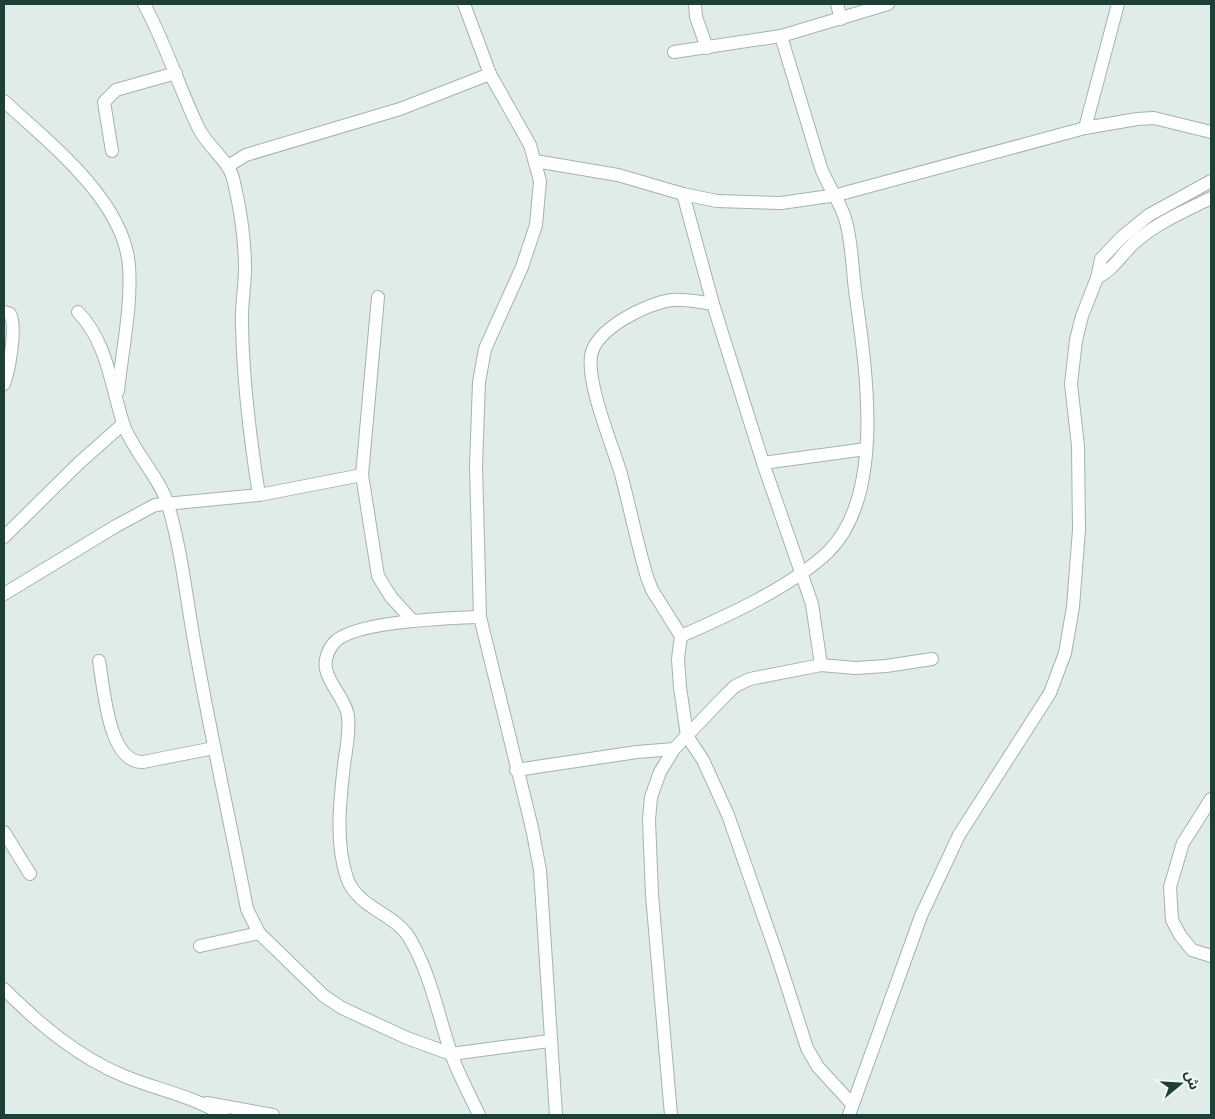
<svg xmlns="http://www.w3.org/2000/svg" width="1215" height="1119" font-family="Barlow,'Noto Sans Arabic',sans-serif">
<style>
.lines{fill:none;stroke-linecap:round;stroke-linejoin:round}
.minor-casing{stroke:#a2b4b0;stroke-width:14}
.minor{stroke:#fff;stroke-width:12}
</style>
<rect width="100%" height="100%" fill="#e0ece8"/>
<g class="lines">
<g class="minor-casing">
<g id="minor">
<path d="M144,4C166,44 179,88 199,129C208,147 228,160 233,178C240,207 245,239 245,268C245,287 241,306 242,325C243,382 250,438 259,495"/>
<path d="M464,4L490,74L530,145L540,181L536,225L522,267L485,349L479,382L476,466L480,617L532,828L540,870L556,1115"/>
<path d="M695,4L696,17L707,48"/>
<path d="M837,4L841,19"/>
<path d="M781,36L821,168C828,186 839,200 845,218C852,241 852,266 855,290C865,363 887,494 828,552C791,587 727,616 681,636L678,659L680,687L687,736L703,760L728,815L776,952L807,1048L818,1067L852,1104"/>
<path d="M674,52L781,36L888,4"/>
<path d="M4,101C49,143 124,200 129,266C132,307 122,351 118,391"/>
<path d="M1085,128L1118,4"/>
<path d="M112,151L104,102L116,90L176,73"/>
<path d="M535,161L618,175L683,194L717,201L781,203L837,195L1085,128L1137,119L1154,118L1211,132"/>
<path d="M228,166L246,155L400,109L490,74"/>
<path d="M683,194L713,304L763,463L812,604L821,665"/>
<path d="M1097,278C1115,268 1120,256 1134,243C1156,223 1185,211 1211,198"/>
<path d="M378,297L362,475L378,576L391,597L412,620"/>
<path d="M4,312L10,314C17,326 9,371 4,384"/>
<path d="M78,312C107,342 111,385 123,423C132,450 160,478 168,505C183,555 187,607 197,657C212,742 231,825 247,909L259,933L324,996L342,1008L407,1038L451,1054L549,1041"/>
<path d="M763,463L866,449"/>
<path d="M4,537L79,463L123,424"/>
<path d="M4,594L116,526L155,505L259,495L362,475"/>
<path d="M681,636L652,590L647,577C637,543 630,508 621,474C612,444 587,385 591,356C595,329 647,303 672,300C685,299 700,302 713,304"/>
<path d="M99,661C104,688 108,763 143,762L214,748"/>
<path d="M516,770L637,752L674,749"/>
<path d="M1211,799L1183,843L1170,887L1172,920L1180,935L1192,950L1211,956"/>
<path d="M4,832L30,874"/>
<path d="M200,946L259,933"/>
<path d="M4,989C39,1024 78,1057 124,1076C158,1090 193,1096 223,1115"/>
<path d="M207,1103L273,1115"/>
<path d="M479,1115C470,1095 458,1074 451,1053C438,1015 431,975 410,939C394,912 358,909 347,878C335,843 340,800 344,765C346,749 350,732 348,716C344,690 311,674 333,644C350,621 451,618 480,617"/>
<path d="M671,1115L652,895L649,820L651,797L660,772L674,749L720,701L735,686L750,679L821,665L855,668L886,666L932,659"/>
<path d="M849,1115L921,916L959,835L1050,693L1065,653L1073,607L1079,530L1078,446L1071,384L1076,340L1082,316L1097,278L1101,259L1122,237L1149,215L1211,181"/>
</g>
</g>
<use href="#minor" class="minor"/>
</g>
<rect width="1215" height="1119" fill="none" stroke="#1e3e3a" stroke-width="10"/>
<g transform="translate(1180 1084) rotate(72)" stroke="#f0f9f5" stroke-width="4" paint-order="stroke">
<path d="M0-4L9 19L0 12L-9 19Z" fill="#1e3e3a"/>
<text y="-8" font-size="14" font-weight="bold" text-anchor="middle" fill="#1e3e3a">ش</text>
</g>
</svg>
